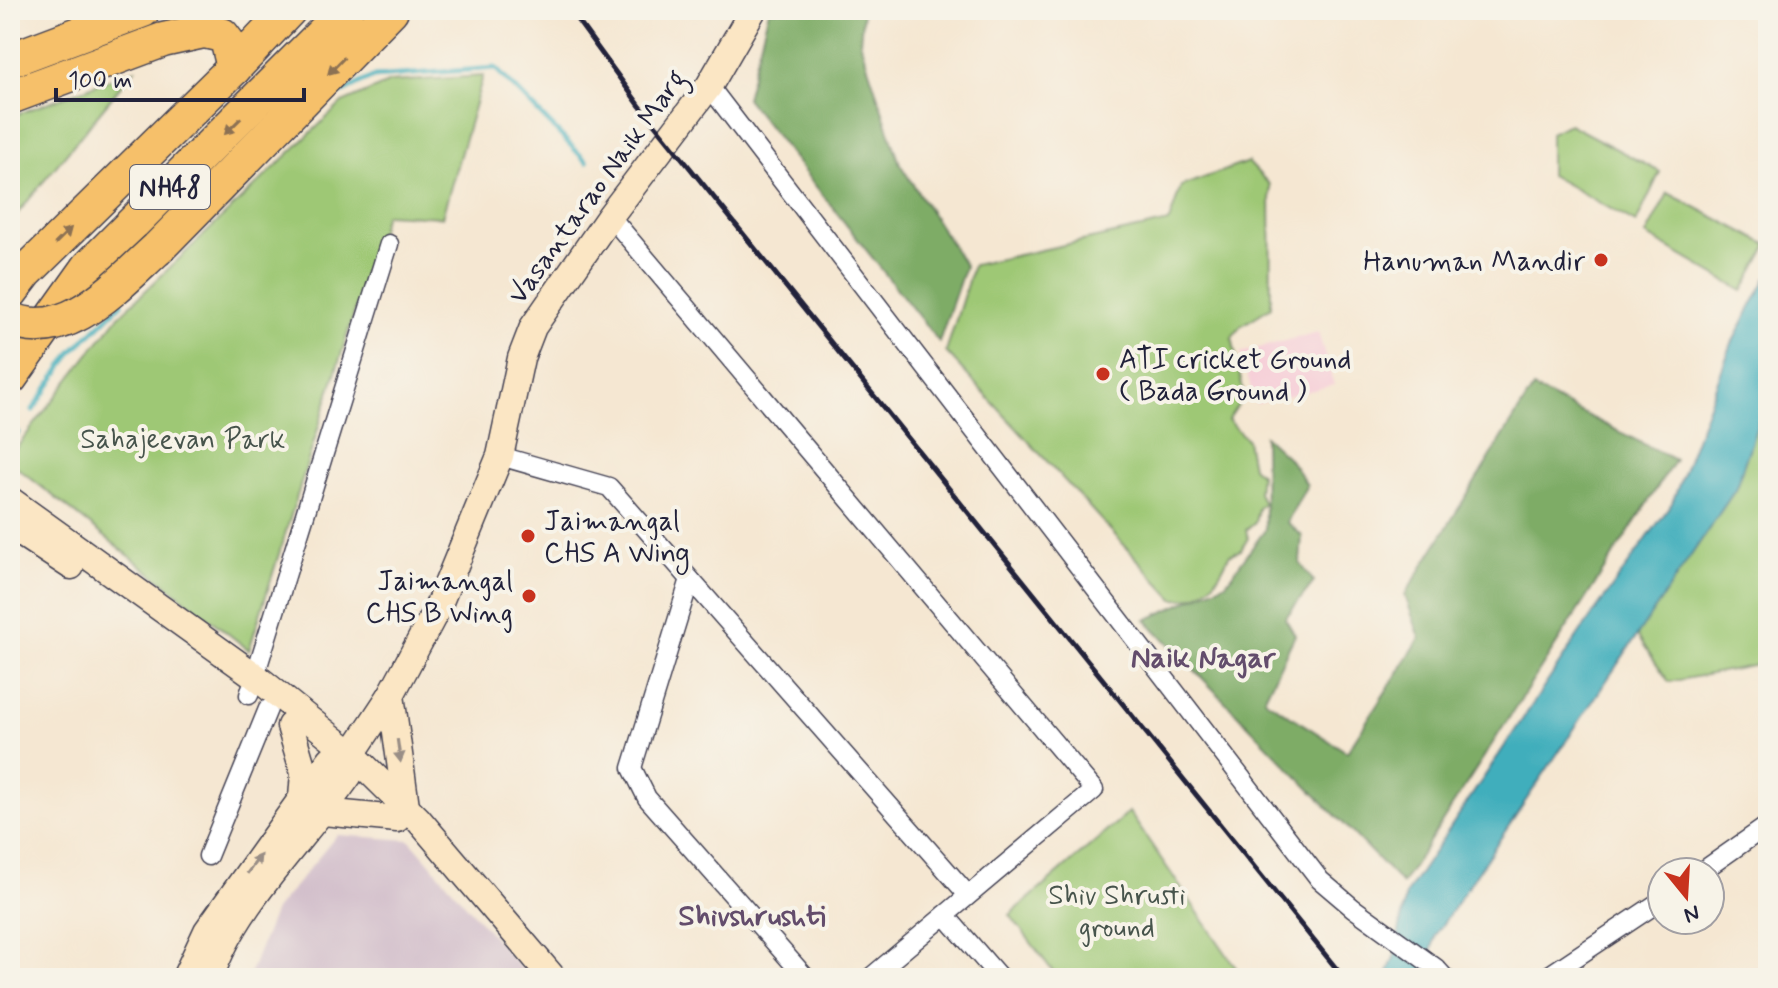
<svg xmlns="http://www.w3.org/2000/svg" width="1778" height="988" font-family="Mynerve,sans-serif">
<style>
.built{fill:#f6cfd8}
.industrial{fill:#d1bdca}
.green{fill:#9ec875;stroke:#607558;stroke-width:2}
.forest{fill:#7eac66;stroke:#506750;stroke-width:2}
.water{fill:#40aebc;stroke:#31687c;stroke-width:2}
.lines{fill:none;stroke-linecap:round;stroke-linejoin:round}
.stream{stroke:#40aebc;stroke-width:5}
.street-casing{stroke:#424052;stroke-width:21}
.secondary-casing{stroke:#424052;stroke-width:29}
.highway-casing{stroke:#424052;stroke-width:37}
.street{stroke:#fff;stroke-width:18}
.secondary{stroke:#fbe6c4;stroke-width:26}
.highway{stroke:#f6c06b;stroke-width:34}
.rail{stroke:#22223b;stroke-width:5}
.highway-bridge-casing{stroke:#424052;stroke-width:37;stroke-linecap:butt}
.highway-bridge{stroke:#f6c06b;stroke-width:34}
.oneway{fill:#8c7153}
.oneway2{fill:#998e86}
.poi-dot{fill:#c8321e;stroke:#f7f3e8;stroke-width:3}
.labels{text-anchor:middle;stroke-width:8;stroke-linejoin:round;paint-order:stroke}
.shield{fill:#f7f3e8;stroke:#62616f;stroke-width:2}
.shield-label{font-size:26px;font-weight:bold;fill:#22223b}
.street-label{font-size:28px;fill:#22223b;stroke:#f7f3e8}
.poi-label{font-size:28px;fill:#22223b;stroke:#f7f3e8;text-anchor:end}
.park-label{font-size:28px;fill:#47544c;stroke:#f7f3e8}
.neighbourhood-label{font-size:30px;font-weight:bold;fill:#634d6c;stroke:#f7f3e8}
</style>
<rect width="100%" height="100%" fill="#f7f3e8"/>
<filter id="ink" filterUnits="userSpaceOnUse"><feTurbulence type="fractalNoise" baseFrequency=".0125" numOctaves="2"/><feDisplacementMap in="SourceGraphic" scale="16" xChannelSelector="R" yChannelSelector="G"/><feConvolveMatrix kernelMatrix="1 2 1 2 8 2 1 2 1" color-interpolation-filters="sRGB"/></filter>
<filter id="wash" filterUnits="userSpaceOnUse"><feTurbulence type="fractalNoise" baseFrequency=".006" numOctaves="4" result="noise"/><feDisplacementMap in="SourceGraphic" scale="32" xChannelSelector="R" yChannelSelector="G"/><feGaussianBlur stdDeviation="1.8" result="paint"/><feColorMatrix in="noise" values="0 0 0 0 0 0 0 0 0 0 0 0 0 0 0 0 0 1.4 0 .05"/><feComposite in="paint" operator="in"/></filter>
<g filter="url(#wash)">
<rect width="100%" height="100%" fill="#f5e7d2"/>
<path class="built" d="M1318,332L1334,385L1256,404L1240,353Z"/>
<path class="industrial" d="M337,835L410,840L529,978H248L275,910Z"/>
<g class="green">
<path d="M134,70L10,223V117Z"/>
<path d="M483,76L442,217L385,214L249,650L10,462V456L117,318L342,103L390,82Z"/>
<path d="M1569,124L1660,172L1636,223L1550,175V133Z"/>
<path d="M1248,162L1270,185L1271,307L1241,326L1232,337L1244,396L1228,420L1247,440L1252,467L1260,474L1258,492L1263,504L1258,508L1255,523L1246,530L1248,538L1241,550L1229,555C1219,579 1204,602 1174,599L946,352L973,265L1169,222L1181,186Z"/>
<path d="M1668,193L1768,245L1743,291L1646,235Z"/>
<path d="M1768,394V663L1669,682L1637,635L1735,490Z"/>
<path d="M1129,812L1243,978H1058L1010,915Z"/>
</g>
<g class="forest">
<path d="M769,10H863L860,42L900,164L965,266L939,342L746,98Z"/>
<path d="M1533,388L1675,460L1402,884L1146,620L1226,583L1265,530L1264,436L1290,460L1307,485L1287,522L1302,536L1300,563L1314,582L1285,618L1295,635L1264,699L1347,752L1420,638L1405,595Z"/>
</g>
<path class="water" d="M1768,276V394L1735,490L1436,934L1424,978H1386L1395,954L1406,894L1584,627L1672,503L1732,343Z"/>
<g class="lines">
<g class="stream">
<path d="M269,158L331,98L373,77L495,68L587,162"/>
<path d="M33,410L72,352L122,303"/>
<path d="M10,443L18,432"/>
</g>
</g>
</g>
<g filter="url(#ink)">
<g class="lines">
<g class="street-casing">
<g id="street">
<path d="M709,86L1320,880L1353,908L1436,968L1445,978"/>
<path d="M610,216L1094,790L870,978"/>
<path d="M500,456L609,487L968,895"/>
<path d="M690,579L632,768L647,798L806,978"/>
<path d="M249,695L389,244"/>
<path d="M208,856L268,709"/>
<path d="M1701,872L1768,825"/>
<path d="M945,915L1000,978"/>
<path d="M1545,978L1662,900"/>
</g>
</g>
<g class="secondary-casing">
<g id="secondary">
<path d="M10,500L255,676L352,754L417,818L553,978"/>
<path d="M10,526L71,566"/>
<path d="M391,695L406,806"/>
<path d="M290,726L304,773L302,798L323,812L397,819"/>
<path d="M185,978L207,931L302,798L331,759L352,754"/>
<path d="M210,978C235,903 304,840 349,775L352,754L391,695L437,609L500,456L521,358L533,327L610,216L709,86L753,10"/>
</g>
</g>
<g class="highway-casing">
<g id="highway">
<path d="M10,60L143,10"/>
<path d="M10,97L163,40L204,31L222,35L228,43L234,68"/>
<path d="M157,249L391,10"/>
<path d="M10,293L26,272L234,68L289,10"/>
<path d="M10,378L89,267L346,10"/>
</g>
</g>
<use href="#street" class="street"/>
<use href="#secondary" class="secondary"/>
<use href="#highway" class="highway"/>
<path class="rail" d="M570,10L640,106L1344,978"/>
<g class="highway-bridge-casing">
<path id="highway-bridge" d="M10,319C66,345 119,283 157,249"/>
</g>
<use href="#highway-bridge" class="highway-bridge"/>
</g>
<defs><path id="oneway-solid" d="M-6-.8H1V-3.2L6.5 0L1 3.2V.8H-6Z" transform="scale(2)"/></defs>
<g class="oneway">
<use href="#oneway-solid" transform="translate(336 66) rotate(134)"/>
<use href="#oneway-solid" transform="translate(233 126) rotate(135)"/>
<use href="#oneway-solid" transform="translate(63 236) rotate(-45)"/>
</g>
<g class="oneway2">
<use href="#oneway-solid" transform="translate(399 751) rotate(82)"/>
<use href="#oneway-solid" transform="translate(254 864) rotate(-54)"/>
</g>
</g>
<g class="poi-dot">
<circle cx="1601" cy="260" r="8"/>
<circle cx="1103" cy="374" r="8"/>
<circle cx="528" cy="536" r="8"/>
<circle cx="529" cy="596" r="8"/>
</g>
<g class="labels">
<rect class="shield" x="130" y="165" width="80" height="44" rx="6"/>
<g class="shield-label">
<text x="170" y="196">NH48</text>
</g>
<g class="street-label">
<text transform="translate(596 186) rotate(-54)" y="10">Vasantarao Naik Marg</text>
</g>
<g class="poi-label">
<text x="1585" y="270">Hanuman Mandir</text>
<text x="1119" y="368" text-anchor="start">ATI cricket Ground<tspan x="1119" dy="32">( Bada Ground )</tspan></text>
<text x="544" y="530" text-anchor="start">Jaimangal<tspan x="544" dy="32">CHS A Wing</tspan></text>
<text x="513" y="590">Jaimangal<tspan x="513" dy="32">CHS B Wing</tspan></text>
</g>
<g class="park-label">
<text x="183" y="448">Sahajeevan Park</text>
<text x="1117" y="904">Shiv Shrusti<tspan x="1117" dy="32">ground</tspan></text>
</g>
<g class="neighbourhood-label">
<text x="1203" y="667">Naik Nagar</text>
<text x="752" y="925">Shivshrushti</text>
</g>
</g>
<rect width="1778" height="988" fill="none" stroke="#f7f3e8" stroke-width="40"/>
<g transform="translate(1686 896) rotate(162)"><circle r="38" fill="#f7f3e8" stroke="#a29fa3" stroke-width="2"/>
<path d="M0-6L14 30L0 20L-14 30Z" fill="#c8321e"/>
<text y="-12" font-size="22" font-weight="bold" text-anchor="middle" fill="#22223b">N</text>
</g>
<path d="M56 88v12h248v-12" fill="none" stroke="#22223b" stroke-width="4"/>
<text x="68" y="88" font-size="24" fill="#22223b" stroke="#f7f3e8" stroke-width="6" paint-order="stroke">100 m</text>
</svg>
